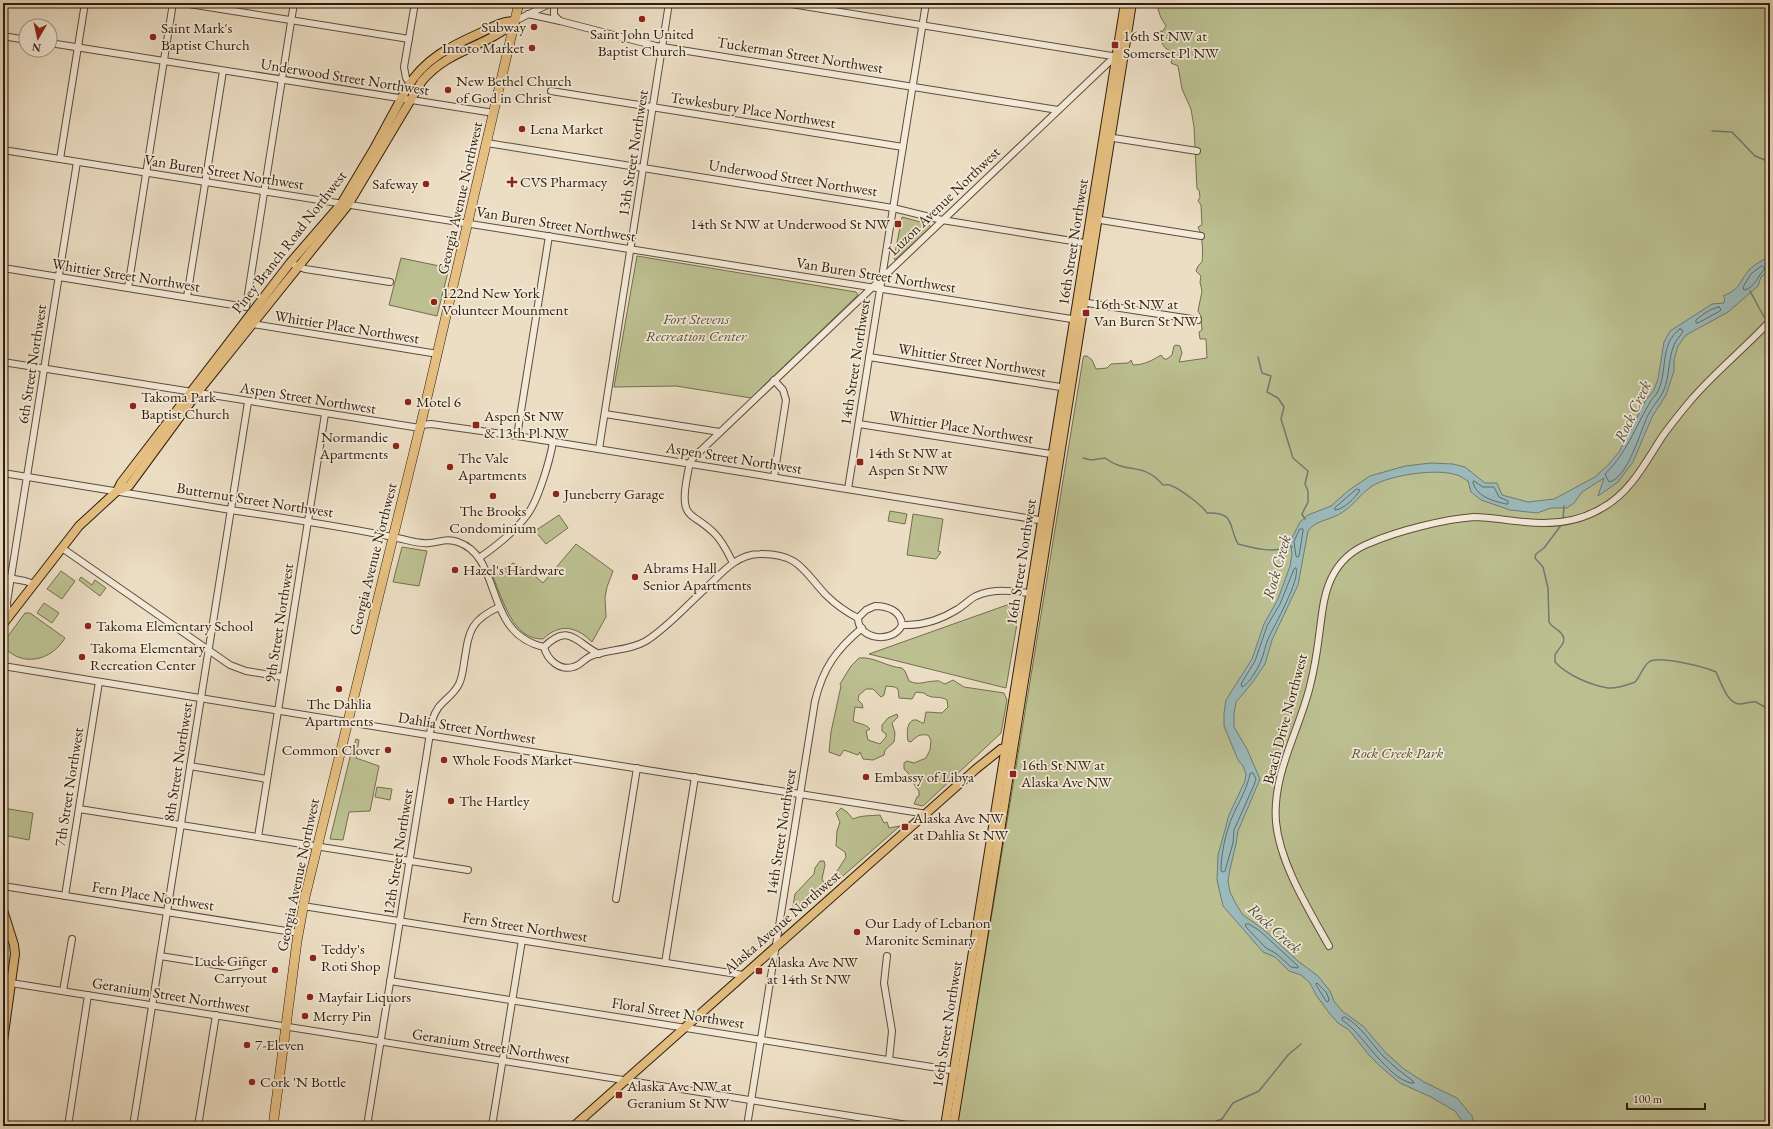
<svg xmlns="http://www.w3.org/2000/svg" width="1773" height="1129" font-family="'EB Garamond',serif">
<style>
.green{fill:#bcc091;stroke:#756e4e}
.water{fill:#9bbabc;stroke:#6f7b76}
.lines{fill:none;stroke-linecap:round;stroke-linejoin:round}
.shore{stroke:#646c64;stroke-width:1}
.stream{stroke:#6f7b76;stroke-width:1.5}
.minor-casing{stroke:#5e4d3a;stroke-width:8}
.major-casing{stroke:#2e1d0c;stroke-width:10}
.highway-casing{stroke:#2e1d0c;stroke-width:10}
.minor{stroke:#f3ead9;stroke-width:6}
.major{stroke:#e6bf82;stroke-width:8}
.highway{stroke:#e6bf82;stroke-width:9}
.poi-dot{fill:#8f2418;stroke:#f3ead9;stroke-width:1.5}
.labels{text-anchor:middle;stroke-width:3.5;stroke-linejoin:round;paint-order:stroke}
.poi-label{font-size:15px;fill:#2e1d0c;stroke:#f3ead9;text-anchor:start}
.street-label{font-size:15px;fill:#2e1d0c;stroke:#f3ead9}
.park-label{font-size:15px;font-style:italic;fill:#594e34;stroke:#f3ead9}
.water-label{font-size:16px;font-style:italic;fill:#4f4c41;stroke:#f3ead9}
</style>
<rect width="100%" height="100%" fill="#ecdec4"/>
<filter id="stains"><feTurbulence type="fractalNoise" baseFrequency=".005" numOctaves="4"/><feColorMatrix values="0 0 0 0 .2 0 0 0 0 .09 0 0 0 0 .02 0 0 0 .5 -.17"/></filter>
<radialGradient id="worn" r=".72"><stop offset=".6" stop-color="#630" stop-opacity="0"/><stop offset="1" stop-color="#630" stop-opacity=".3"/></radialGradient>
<g class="green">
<path d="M1156,3H1770V1126H957L1083,359L1084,356H1087L1092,360L1096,369L1107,368L1111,364L1128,363L1131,360L1133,365C1144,365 1153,360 1161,355L1164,359H1167L1172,355L1174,346L1176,345L1180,346L1182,353L1179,362L1207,358L1206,339H1200L1199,332L1202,330L1201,316L1198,311L1202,291L1200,282L1201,276L1196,271L1198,266L1202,262C1203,253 1203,236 1198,227L1202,225L1201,205L1198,201L1200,197L1199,190L1197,189L1194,127L1191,109L1182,89L1178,66L1171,63L1174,53C1167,49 1164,49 1161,40L1156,38L1153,34L1155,32L1163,31L1166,26L1161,18Z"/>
<path d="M902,217L928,224L931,227L895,260L894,258Z"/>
<path d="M637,256L856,292L858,295L751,398L676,386L614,387Z"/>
<path d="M401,258L449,268L437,316L389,305Z"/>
<path d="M890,511L907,514L905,524L888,521Z"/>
<path d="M913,514L943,519L938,551L941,552L936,559L907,555Z"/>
<path d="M559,515L568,528L546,544L535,531Z"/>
<path d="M576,544L613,571L607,587L605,597L606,617L592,642C576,626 560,623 543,639C513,640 503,600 493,577L513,563L535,576L543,583Z"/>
<path d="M402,547L427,551L419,586L393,582Z"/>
<path d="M61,571L75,581L62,599L47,589Z"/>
<path d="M81,577L92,585L95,580L106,588L100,596L79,580Z"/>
<path d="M1021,600L1006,688L869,654Z"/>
<path d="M44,603L59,613L52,623L37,613Z"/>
<path d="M25,613H30L65,638C51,661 22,668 3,646V643Z"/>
<path d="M859,658C873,656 887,667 902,668L905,671L909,681C919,686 925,681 936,681C939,680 942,683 945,684L953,680L964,687L1004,693L1007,700L1001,733L923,806L914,804L917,797L919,796V791C912,784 912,775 904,769V763L907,761L914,763L926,758L930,750L931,740L928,735C919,734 917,736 911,742L908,741C907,734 906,724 913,720H917L922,723H924L926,712L942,713L948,707L947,700C940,695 931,700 924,693L916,692L912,699L899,698L898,689L895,687L886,686L884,695L881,697L873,689H866L859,695L858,700L862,704L863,708L855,707L853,721C859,724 866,724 870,729L866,731L868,740L880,744L886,737V734L882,731V725L888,718L897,714L898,717L892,723L895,733L894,742L885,750L884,755L873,760L863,759L860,752L858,755L844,750L840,756L829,752L831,732L841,686L840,684L851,666Z"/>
<path d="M356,739L359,740L356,758L379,766L370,811L349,812L343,840L330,839L353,745L354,746Z"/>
<path d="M377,787L392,789L390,800L375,797Z"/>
<path d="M3,808L33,813L29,840L3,835Z"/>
<path d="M841,808L847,812L853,819C862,815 870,816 880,815L884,823L887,822L889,828L900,826L820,896L817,891H814L811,897L814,901L801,912L794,910L793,906L795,894L814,874L815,868L820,861H824L825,865L822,879L824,883L834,876L846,857L845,852L836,846L837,831L840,822L836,813Z"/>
</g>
<path class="water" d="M1770,256V270L1761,277L1758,286L1728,312L1686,335L1678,346L1674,360V371L1666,395L1652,417L1633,462L1618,482L1598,496L1604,478L1582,492L1574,503L1567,508H1551L1537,513L1510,510L1481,500L1471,492L1468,481C1464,479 1461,476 1457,475C1437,468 1390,475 1372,486C1361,493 1354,505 1343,512C1332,520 1315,520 1308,531L1298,585L1272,640L1265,664L1252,683L1236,702L1234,714V727L1247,749L1260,779L1238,831L1236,844L1230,869L1228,881L1230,892L1236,904L1243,915L1263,929L1298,961L1318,976L1330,991L1334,1001L1342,1011L1363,1026L1386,1053L1404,1069L1424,1082L1457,1098L1472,1116L1475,1126H1461L1462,1121L1455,1111L1431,1097L1400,1083L1381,1067L1369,1055L1349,1030L1338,1023L1330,1014L1316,995L1310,983L1301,975L1289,971L1275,957L1263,952L1223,906L1217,880L1218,855L1229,815L1245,781L1246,774L1243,766L1238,760L1224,726V713L1226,700L1252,659L1264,624L1278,599L1290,566L1292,553L1290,542L1300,522L1308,515L1331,506L1349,490L1370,476L1405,466L1431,463L1453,464L1465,467L1485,483H1497L1502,495L1528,502L1554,499L1595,477L1609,464L1619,452L1646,400L1654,390L1658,379L1664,342L1670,331L1712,304L1724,303L1725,298L1723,296C1742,288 1738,283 1749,270C1755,264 1763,260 1770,256Z"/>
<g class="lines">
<g class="shore">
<path d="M1762,266L1765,269C1757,276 1755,288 1744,290L1743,287L1751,274Z"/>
<path d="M1719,307L1721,309L1720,311L1698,323H1696V320C1703,314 1710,309 1719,307Z"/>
<path d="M1680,329L1682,330L1683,332C1680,336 1676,340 1674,345C1668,359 1670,377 1663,392C1659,400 1652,407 1648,415C1640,432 1628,478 1609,482L1605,474C1626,454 1635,428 1649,404C1651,399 1656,396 1658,391C1668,371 1659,344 1680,329Z"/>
<path d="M1474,481L1483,487H1494L1499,497L1508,501V504H1506C1493,501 1477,497 1473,483Z"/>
<path d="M1357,489L1360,490C1356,497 1343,510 1335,510V508Z"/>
<path d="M1300,529H1303V531L1299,556L1297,557L1296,556L1294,542Z"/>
<path d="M1296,568C1301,579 1274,626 1268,639C1265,646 1264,655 1260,663C1257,670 1249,684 1242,687L1241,684L1255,661L1267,626L1280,604L1294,569Z"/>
<path d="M1253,773L1256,779L1254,785L1234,830L1233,843L1225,871L1223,872L1221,871C1221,853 1226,831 1233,815C1239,802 1247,789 1250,774Z"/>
<path d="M1246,924H1249L1260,931L1298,966V968L1291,967L1277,954L1266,948L1246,927Z"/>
<path d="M1317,983L1326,992L1329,999L1328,1002L1326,1001L1316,985Z"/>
<path d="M1345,1017C1361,1026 1370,1042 1382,1055C1392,1065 1402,1073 1413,1081L1414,1083C1394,1084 1365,1040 1352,1028C1349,1025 1346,1023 1342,1020V1018Z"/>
</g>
<g class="stream">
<path d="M1712,131L1732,132L1755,156L1770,162"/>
<path d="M1750,291L1764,317"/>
<path d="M1258,357L1262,373L1271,376L1267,392L1278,398L1284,407L1281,419L1293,458L1308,471L1305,484L1308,491V502L1302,514L1305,519"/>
<path d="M1083,458L1091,460L1105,458C1127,475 1143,461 1163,485C1166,485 1169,484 1172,486C1180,489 1203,506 1207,513C1236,512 1228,526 1238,544C1257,549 1273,553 1292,547"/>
<path d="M1563,520L1564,506"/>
<path d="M1562,524L1544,548L1536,554L1535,558L1543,567L1548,588L1549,622C1552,628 1557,628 1561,633C1569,642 1558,648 1555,655C1555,657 1555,660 1555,662C1567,675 1590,685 1608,688C1617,689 1627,685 1635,682C1640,677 1643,666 1649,662C1658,655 1705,667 1716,672C1721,682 1727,704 1740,704C1746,704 1751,701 1756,702L1770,710"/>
<path d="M1202,1126L1222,1119L1233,1103L1259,1091L1288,1055L1301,1044"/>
</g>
<g class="minor-casing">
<g id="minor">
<path d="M183,3L409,39"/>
<path d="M554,3V15L560,21L656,46L1058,110"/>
<path d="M785,3L1112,56L1116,60H1119"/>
<path d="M528,14L560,21"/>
<path d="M515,21L551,3"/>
<path d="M3,36L26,40"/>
<path d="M50,43L494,113"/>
<path d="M410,83L406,78L404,67L415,3"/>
<path d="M551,91L903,147"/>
<path d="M1107,137L1197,151"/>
<path d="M487,143L893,208L942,220L1091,244"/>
<path d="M3,150L1078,320"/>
<path d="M60,159L85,3"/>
<path d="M1094,219L1201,236"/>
<path d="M290,263L305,269L390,282"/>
<path d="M3,268L246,307L294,3"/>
<path d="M128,288L173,3"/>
<path d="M187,297L223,71"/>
<path d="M1081,302L1198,320"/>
<path d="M252,324L438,354"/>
<path d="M869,357L1067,388"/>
<path d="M3,362L420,428"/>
<path d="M605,414L720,432"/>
<path d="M859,424L1057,455"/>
<path d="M421,425L431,424L517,436L1045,521"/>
<path d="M517,436L549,236"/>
<path d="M599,449L669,3"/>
<path d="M3,473C81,486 159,498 237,511C292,519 347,527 402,539C410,541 420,544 429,543C440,542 447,538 458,542C504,558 482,633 544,647"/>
<path d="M774,477L786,400L783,390L774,380"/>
<path d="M848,489L926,3"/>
<path d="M62,548L230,665L246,671L283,677"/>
<path d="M479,558C495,547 516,530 527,515C538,501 550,460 553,442"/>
<path d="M733,563C728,553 723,542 715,534C694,512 680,521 686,483C688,474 688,466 692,459L1109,62L1116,60"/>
<path d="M3,577L25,581L34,584"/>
<path d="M875,606C888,606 901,611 902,625C893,644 858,640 858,618L866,610Z"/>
<path d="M8,617L7,602L77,162"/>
<path d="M902,625C922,626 942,619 958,609C964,605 970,599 976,596C994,588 1016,591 1035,594"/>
<path d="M544,647C547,659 559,671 573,667C580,666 585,658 591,656C609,649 629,651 646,641C667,628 687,605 705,589C721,574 736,554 760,554C799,553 804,572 826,595C836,605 846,612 858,618"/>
<path d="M544,647C569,622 576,643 599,654"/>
<path d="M3,666L551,755L927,814"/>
<path d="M190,766L267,779"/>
<path d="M79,809L468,870"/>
<path d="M258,837L325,414"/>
<path d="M3,886L299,933"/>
<path d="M65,896L99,682"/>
<path d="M616,899L637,768"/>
<path d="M303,906L743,975"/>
<path d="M1329,946C1309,910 1280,864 1276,822C1272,774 1299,731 1310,686C1314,670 1317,652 1319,636C1322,615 1323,595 1332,577C1340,561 1354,549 1370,543C1397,531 1445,519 1474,517C1492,517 1508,521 1525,522C1552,525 1579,522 1602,508C1630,493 1645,463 1662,437C1671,424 1681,412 1691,400C1715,372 1745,348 1770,321"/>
<path d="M160,956L230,967L240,965L245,961"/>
<path d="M887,956L884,983L892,1031L889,1060"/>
<path d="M665,963L695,777"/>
<path d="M390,981L957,1071"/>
<path d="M11,983L914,1126"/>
<path d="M63,991L72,939"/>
<path d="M68,1126L88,995"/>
<path d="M133,1126L248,402"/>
<path d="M198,1126L216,1015"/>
<path d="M367,1126L432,721C438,700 451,700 459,684C462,678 463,670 464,663C469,632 469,621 499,607"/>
<path d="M492,1126L522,940"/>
<path d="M747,1126L815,701C823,668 836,650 862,628"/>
</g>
</g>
<g class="major-casing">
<g id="major">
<path d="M117,491L121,483L290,263L341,204L375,147L407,88C424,59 451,46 480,33C492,27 502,21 515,21"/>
<path d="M3,624L79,526L117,491L129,486L201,388L348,205L422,81C450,48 486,48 515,21"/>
<path d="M3,910L14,945L15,954L3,1041"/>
<path d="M574,1126L976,769L1001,749L1010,747"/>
<path d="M945,1126L1125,3"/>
<path d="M953,1126L1132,3"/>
</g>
</g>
<g class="highway-casing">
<path id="highway" d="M273,1126L297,941L305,897L422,419L519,3"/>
</g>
<use href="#minor" class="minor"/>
<use href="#major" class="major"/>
<use href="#highway" class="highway"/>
</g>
<g class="poi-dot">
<circle cx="642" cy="19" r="4"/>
<circle cx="534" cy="27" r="4"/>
<circle cx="153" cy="37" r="4"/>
<rect x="1111" y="41" width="8" height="8" rx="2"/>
<circle cx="532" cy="48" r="4"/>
<circle cx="448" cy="90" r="4"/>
<circle cx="522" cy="129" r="4"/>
<path d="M510 176h4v4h4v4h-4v4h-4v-4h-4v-4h4z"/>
<circle cx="426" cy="184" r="4"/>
<rect x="894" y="220" width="8" height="8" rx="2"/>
<circle cx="434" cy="302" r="4"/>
<rect x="1082" y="309" width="8" height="8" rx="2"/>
<circle cx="408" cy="402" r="4"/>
<circle cx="133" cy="406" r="4"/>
<rect x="472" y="421" width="8" height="8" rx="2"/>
<circle cx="396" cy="446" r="4"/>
<rect x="856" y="458" width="8" height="8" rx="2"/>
<circle cx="450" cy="467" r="4"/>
<circle cx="556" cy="494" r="4"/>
<circle cx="493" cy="496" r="4"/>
<circle cx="455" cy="570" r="4"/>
<circle cx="635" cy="577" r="4"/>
<circle cx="88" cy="626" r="4"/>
<circle cx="82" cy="657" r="4"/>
<circle cx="339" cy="689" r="4"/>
<circle cx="388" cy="750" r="4"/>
<circle cx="444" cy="760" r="4"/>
<rect x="1009" y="770" width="8" height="8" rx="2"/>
<circle cx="866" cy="777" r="4"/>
<circle cx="451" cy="801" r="4"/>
<rect x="901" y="823" width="8" height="8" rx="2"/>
<circle cx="857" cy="932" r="4"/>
<circle cx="313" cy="958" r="4"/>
<circle cx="275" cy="970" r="4"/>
<rect x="755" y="967" width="8" height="8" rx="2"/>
<circle cx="310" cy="997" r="4"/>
<circle cx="305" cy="1016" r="4"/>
<circle cx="247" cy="1045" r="4"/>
<circle cx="252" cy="1082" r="4"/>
<rect x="615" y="1091" width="8" height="8" rx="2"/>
</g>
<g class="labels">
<g class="poi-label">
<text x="526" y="32" text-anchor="end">Subway</text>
<text x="161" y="33">Saint Mark's<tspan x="161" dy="17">Baptist Church</tspan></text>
<text x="642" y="39" text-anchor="middle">Saint John United<tspan x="642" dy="17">Baptist Church</tspan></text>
<text x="1123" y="41">16th St NW at<tspan x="1123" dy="17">Somerset Pl NW</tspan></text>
<text x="524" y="53" text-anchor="end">Intoto Market</text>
<text x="456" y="86">New Bethel Church<tspan x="456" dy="17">of God in Christ</tspan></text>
<text x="530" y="134">Lena Market</text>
<text x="520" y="187">CVS Pharmacy</text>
<text x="418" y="189" text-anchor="end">Safeway</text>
<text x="890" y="229" text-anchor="end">14th St NW at Underwood St NW</text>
<text x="442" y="298">122nd New York<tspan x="442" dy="17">Volunteer Mounment</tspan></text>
<text x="1094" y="309">16th St NW at<tspan x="1094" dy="17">Van Buren St NW</tspan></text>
<text x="141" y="402">Takoma Park<tspan x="141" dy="17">Baptist Church</tspan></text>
<text x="416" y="407">Motel 6</text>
<text x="484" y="421">Aspen St NW<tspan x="484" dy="17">&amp; 13th Pl NW</tspan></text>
<text x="388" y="442" text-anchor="end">Normandie<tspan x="388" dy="17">Apartments</tspan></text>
<text x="868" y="458">14th St NW at<tspan x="868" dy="17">Aspen St NW</tspan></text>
<text x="458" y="463">The Vale<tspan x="458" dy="17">Apartments</tspan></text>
<text x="564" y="499">Juneberry Garage</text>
<text x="493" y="516" text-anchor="middle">The Brooks<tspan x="493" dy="17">Condominium</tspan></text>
<text x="643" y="573">Abrams Hall<tspan x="643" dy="17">Senior Apartments</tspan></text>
<text x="463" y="575">Hazel's Hardware</text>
<text x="96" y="631">Takoma Elementary School</text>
<text x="90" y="653">Takoma Elementary<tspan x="90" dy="17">Recreation Center</tspan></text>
<text x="339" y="709" text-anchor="middle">The Dahlia<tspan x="339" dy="17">Apartments</tspan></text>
<text x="380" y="755" text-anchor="end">Common Clover</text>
<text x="452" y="765">Whole Foods Market</text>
<text x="1021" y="770">16th St NW at<tspan x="1021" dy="17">Alaska Ave NW</tspan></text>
<text x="874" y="782">Embassy of Libya</text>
<text x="459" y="806">The Hartley</text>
<text x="913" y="823">Alaska Ave NW<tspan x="913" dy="17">at Dahlia St NW</tspan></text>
<text x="865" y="928">Our Lady of Lebanon<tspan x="865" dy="17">Maronite Seminary</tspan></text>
<text x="321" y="954">Teddy's<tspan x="321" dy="17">Roti Shop</tspan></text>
<text x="267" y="966" text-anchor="end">Luck Ginger<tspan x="267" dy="17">Carryout</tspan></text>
<text x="767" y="967">Alaska Ave NW<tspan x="767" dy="17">at 14th St NW</tspan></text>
<text x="318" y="1002">Mayfair Liquors</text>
<text x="313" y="1021">Merry Pin</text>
<text x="255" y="1050">7-Eleven</text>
<text x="260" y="1087">Cork 'N Bottle</text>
<text x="627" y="1091">Alaska Ave NW at<tspan x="627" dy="17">Geranium St NW</tspan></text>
</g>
<g class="street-label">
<text transform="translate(800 55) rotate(9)" y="5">Tuckerman Street Northwest</text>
<text transform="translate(345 77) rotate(9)" y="5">Underwood Street Northwest</text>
<text transform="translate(753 110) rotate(9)" y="5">Tewkesbury Place Northwest</text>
<text transform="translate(633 153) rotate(-81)" y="5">13th Street Northwest</text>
<text transform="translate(224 172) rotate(9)" y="5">Van Buren Street Northwest</text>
<text transform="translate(793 178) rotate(9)" y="5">Underwood Street Northwest</text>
<text transform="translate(460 198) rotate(-77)" y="5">Georgia Avenue Northwest</text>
<text transform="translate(944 201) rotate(-44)" y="5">Luzon Avenue Northwest</text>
<text transform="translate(556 224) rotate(9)" y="5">Van Buren Street Northwest</text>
<text transform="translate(289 242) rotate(-52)" y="5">Piney Branch Road Northwest</text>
<text transform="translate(1073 242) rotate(-81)" y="5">16th Street Northwest</text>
<text transform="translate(126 275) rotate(9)" y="5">Whittier Street Northwest</text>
<text transform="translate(876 275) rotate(9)" y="5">Van Buren Street Northwest</text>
<text transform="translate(347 327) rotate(9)" y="5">Whittier Place Northwest</text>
<text transform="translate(972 360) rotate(9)" y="5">Whittier Street Northwest</text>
<text transform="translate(855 362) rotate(-81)" y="5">14th Street Northwest</text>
<text transform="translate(32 364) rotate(-81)" y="5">6th Street Northwest</text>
<text transform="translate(308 398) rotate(9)" y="5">Aspen Street Northwest</text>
<text transform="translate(961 427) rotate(9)" y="5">Whittier Place Northwest</text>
<text transform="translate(734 458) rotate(9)" y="5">Aspen Street Northwest</text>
<text transform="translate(255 500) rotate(9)" y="5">Butternut Street Northwest</text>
<text transform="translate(373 559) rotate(-76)" y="5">Georgia Avenue Northwest</text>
<text transform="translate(1021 562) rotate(-81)" y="5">16th Street Northwest</text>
<text transform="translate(279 623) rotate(-81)" y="5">9th Street Northwest</text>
<text transform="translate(1285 719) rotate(-75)" y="5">Beach Drive Northwest</text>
<text transform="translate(467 728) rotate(9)" y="5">Dahlia Street Northwest</text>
<text transform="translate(178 762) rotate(-81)" y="5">8th Street Northwest</text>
<text transform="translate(69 787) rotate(-81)" y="5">7th Street Northwest</text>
<text transform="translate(781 832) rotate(-81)" y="5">14th Street Northwest</text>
<text transform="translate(398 852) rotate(-81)" y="5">12th Street Northwest</text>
<text transform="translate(298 875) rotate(-78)" y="5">Georgia Avenue Northwest</text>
<text transform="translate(153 896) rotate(9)" y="5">Fern Place Northwest</text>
<text transform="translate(782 922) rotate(-41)" y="5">Alaska Avenue Northwest</text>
<text transform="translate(525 927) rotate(9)" y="5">Fern Street Northwest</text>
<text transform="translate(171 995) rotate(9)" y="5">Geranium Street Northwest</text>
<text transform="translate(678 1013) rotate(9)" y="5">Floral Street Northwest</text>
<text transform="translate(947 1024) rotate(-81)" y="5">16th Street Northwest</text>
<text transform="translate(491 1046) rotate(9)" y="5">Geranium Street Northwest</text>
</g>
<g class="park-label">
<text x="696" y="324">Fort Stevens<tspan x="696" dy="17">Recreation Center</tspan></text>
<text x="1397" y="758">Rock Creek Park</text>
</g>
<g class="water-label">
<text transform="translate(1632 411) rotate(-65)" y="6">Rock Creek</text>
<text transform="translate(1276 567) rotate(-74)" y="6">Rock Creek</text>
<text transform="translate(1275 928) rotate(42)" y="6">Rock Creek</text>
</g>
</g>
<rect width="1773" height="1129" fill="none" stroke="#ecdec4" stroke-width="16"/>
<rect x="4" y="4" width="1765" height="1121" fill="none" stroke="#2e1d0c" stroke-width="2"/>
<rect x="8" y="8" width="1757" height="1113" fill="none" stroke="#2e1d0c"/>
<g transform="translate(38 38) rotate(189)"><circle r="19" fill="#f3ead9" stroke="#a49887"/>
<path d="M0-3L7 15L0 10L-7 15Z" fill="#8f2418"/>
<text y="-6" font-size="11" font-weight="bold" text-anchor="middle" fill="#2e1d0c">N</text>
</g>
<path d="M1627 1103v6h78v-6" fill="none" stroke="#2e1d0c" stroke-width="2"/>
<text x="1633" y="1103" font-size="12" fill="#2e1d0c" stroke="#f3ead9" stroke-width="3" paint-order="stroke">100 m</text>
<rect width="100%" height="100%" filter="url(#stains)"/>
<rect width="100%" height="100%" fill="url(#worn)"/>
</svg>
